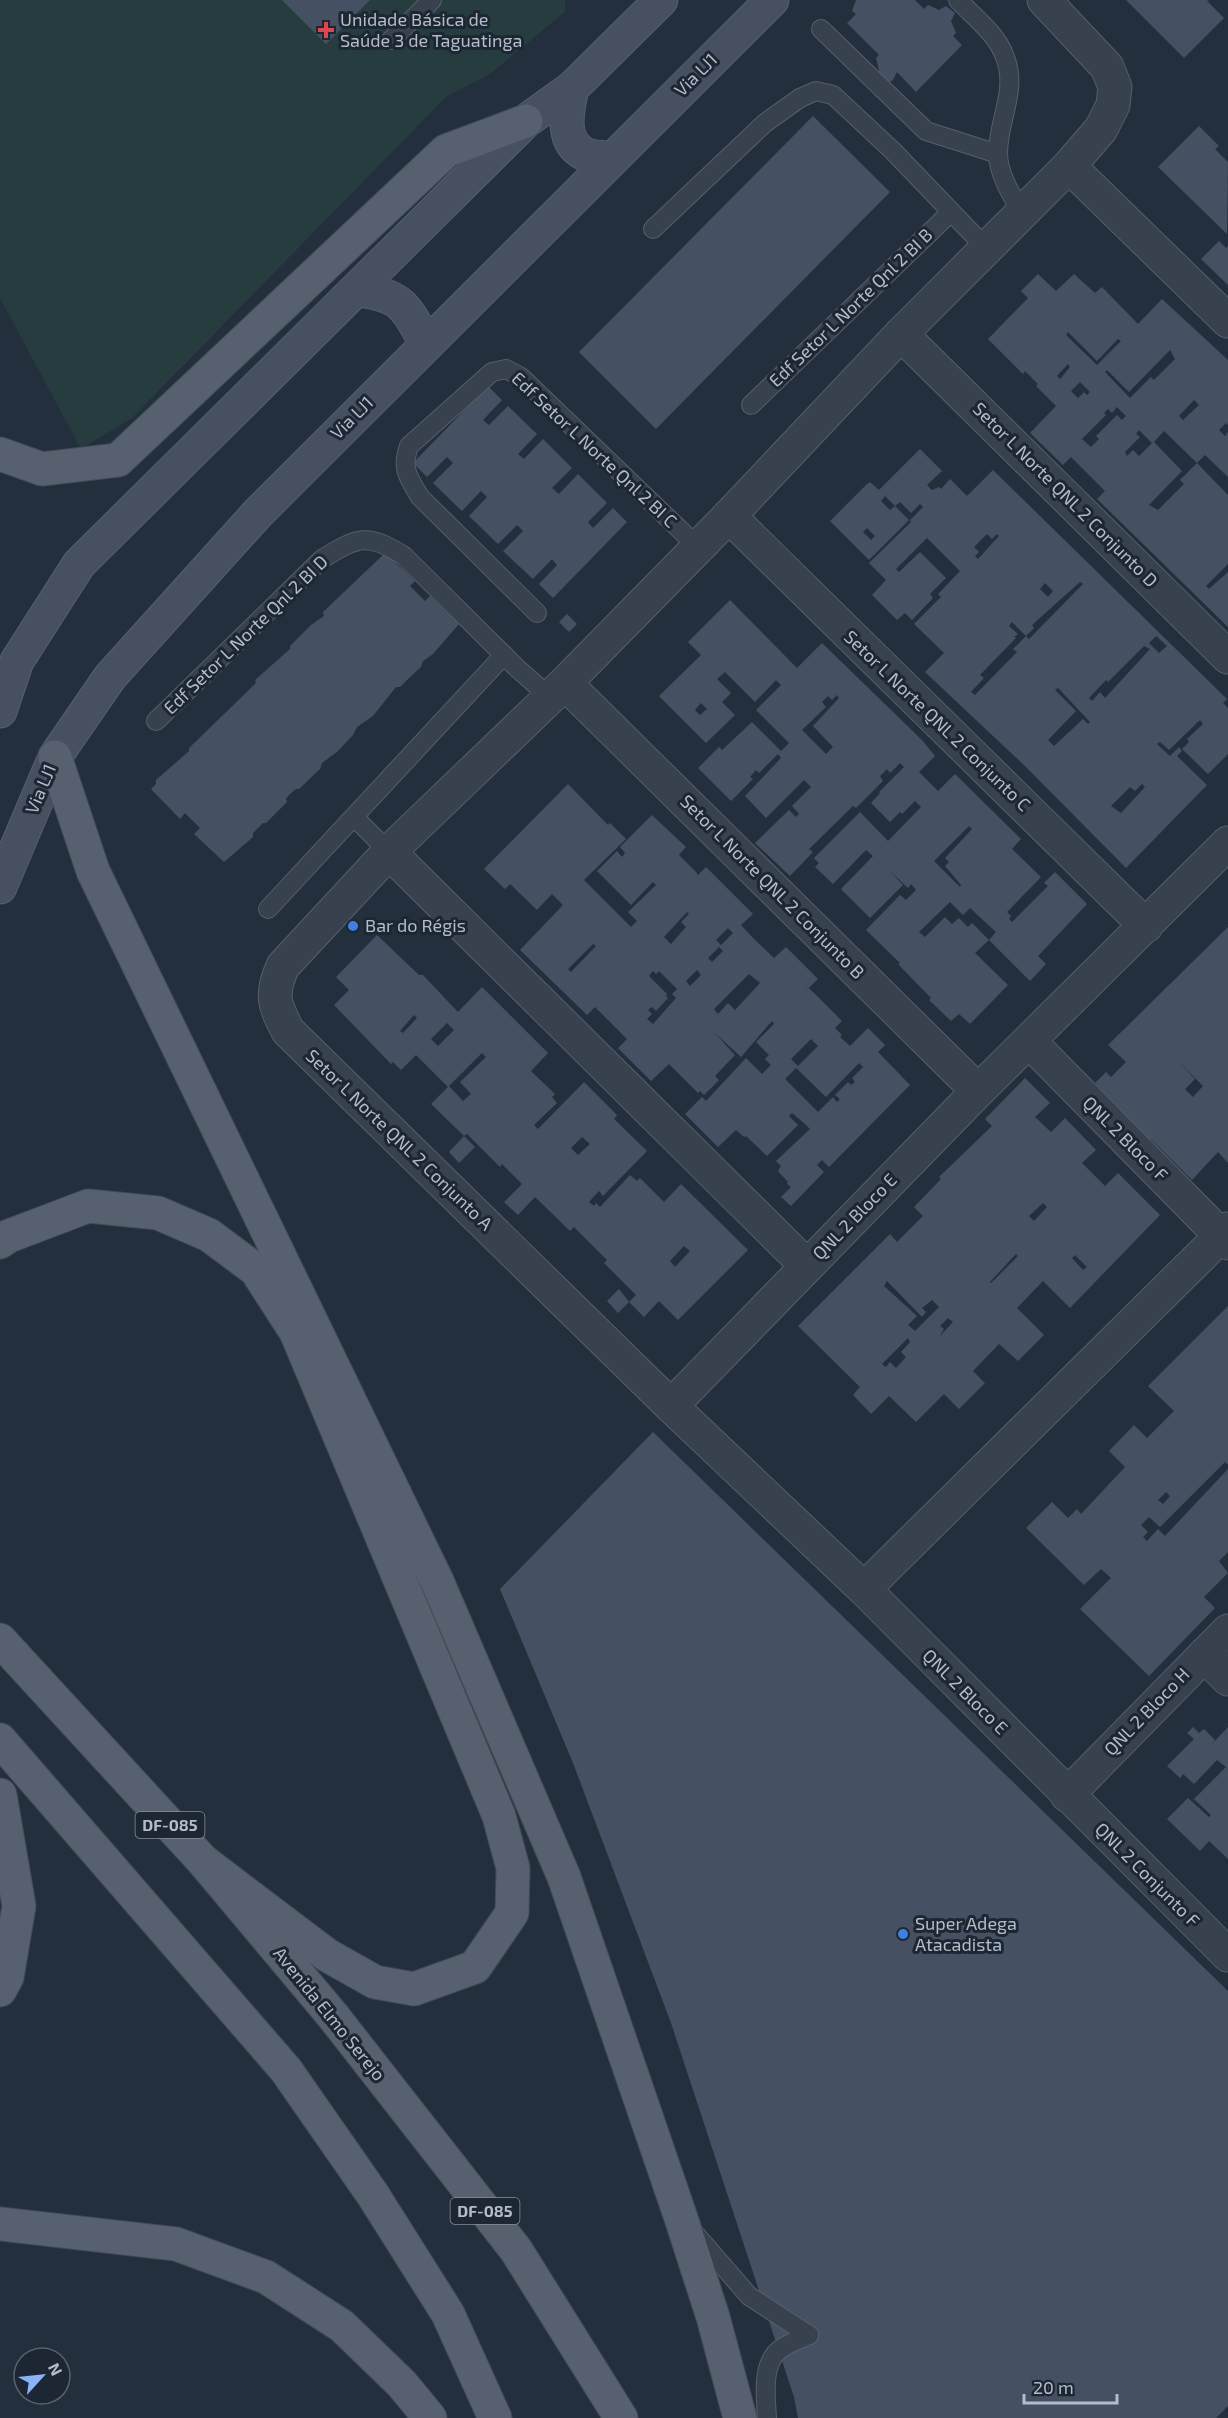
<svg xmlns="http://www.w3.org/2000/svg" width="1228" height="2418" font-family="'Exo 2',sans-serif">
<style>
.green{fill:#263c3f}
.building{fill:#455162;fill-rule:evenodd}
.lines{fill:none;stroke-linecap:round;stroke-linejoin:round}
.service-casing{stroke:#565f6c;stroke-width:20}
.minor-casing{stroke:#565f6c;stroke-width:35}
.secondary-casing{stroke:#565f6c;stroke-width:35}
.primary-casing{stroke:#414a57;stroke-width:35}
.service{stroke:#38414e;stroke-width:18}
.minor{stroke:#38414e;stroke-width:33}
.secondary{stroke:#465061;stroke-width:33}
.primary{stroke:#56606e;stroke-width:33}
.health-dot{fill:#e0444e;stroke:#1d2633;stroke-width:2}
.shop-dot{fill:#3f7fe0;stroke:#1d2633;stroke-width:2}
.labels{text-anchor:middle;stroke-width:6;stroke-linejoin:round;paint-order:stroke}
.shield{fill:#1d2633;stroke:#878f9c;stroke-width:1.5}
.shield-label{font-size:16px;font-weight:bold;fill:#b4bcc9}
.poi-label{font-size:18px;fill:#b4bcc9;stroke:#1d2633;text-anchor:start}
.street-label{font-size:18px;fill:#b4bcc9;stroke:#1d2633}
</style>
<rect width="100%" height="100%" fill="#242f3e"/>
<path class="green" d="M0,0H565V12L490,74L446,97L132,418L81,449L0,298Z"/>
<g class="building">
<path d="M282,0H370L326,44Z"/>
<path d="M856,0H915L924,9L928,5L939,10L946,6L955,13L951,21L956,33L953,36L962,45L916,92L897,72L893,80L885,85L876,77L879,70L876,58L879,55L847,23L856,14L852,11Z"/>
<path d="M1126,0H1209L1207,1L1224,18L1184,58Z"/>
<path d="M813,116L890,192L656,429L579,352Z"/>
<path d="M1199,126L1219,146L1215,149L1228,162L1227,234L1158,167Z"/>
<path d="M1219,241L1226,248L1228,246V285L1201,259Z"/>
<path d="M1038,274L1056,291L1074,274L1095,293L1102,287L1138,324L1162,299L1228,360V425L1226,423L1219,430L1225,436L1228,432V477L1205,455L1197,463L1164,431L1154,442L1182,471L1149,505L1158,510L1184,484L1180,480L1197,463L1228,495V564L1206,586L1209,589L1228,572V627L1097,499L1105,491L1071,457L1063,465L1030,433L1056,406L1036,386L1038,384L1025,371L1023,374L988,339L1028,298L1021,291ZM1068,332L1097,361L1118,339L1121,341L1097,365L1066,335ZM1170,350L1175,359L1154,380L1151,377L1130,398L1105,372L1107,370L1129,392ZM1068,364L1070,367L1060,379L1057,376ZM1080,382L1090,392L1087,395L1084,392L1078,398L1071,391ZM1194,400L1199,405L1183,420L1179,416ZM1117,407L1126,416L1122,420L1117,415L1096,436L1099,439L1091,447L1082,439L1106,415L1104,413L1108,409L1112,413ZM1139,430L1152,443L1139,456L1133,450L1127,456L1125,452L1140,437L1136,434Z"/>
<path d="M488,386L502,400L483,420L489,425L508,406L537,434L518,454L524,459L543,439L572,468L552,488L559,494L578,474L607,503L588,522L593,528L613,508L627,522L553,598L539,584L557,565L552,559L533,579L503,551L523,531L517,525L498,544L469,516L487,497L481,491L462,511L433,483L453,463L447,457L427,477L413,463Z"/>
<path d="M920,449L942,471L927,485L932,490L939,487L941,489L950,479L967,496L993,470L1227,699L1223,703L1228,708V754L1208,774L1182,749L1189,742L1187,739L1203,724L1200,720L1169,750L1160,742L1157,744L1170,756L1179,747L1182,751L1177,756L1207,785L1126,868L1026,767L925,672L944,653L914,624L941,597L938,594L960,571L927,538L896,569L899,572L920,552L946,578L930,594L933,598L912,620L905,613L897,620L872,595L886,580L869,563L911,522L910,520L923,507L920,504L911,513L900,502L895,506L885,496L881,501L890,510L895,506L909,520L869,560L830,521L866,485L870,482L879,490ZM867,528L875,536L871,540L863,532ZM987,534L992,539L997,534L999,536L978,559L975,556L979,552L974,547ZM1080,582L1083,584L1029,639L1026,636L1034,628L1032,625ZM1045,583L1053,591L1048,597L1040,589ZM1012,622L1026,636L1013,649L1017,652L975,695L971,692L984,678L980,675L1016,638L1014,637L1018,634L1009,626ZM1156,636L1167,646L1159,653L1149,643ZM1144,646L1150,649L1105,698L1100,692L1092,701L1089,698L1106,680L1108,682ZM1058,688L1090,722L1088,724L1083,719L1054,746L1048,740L1076,711L1055,690ZM1142,784L1145,787L1121,813L1111,806L1130,787L1135,791Z"/>
<path d="M385,553L415,581L410,586L425,601L430,596L459,624L433,654L423,661L421,667L407,680L400,687H396L373,716L357,727L353,735L338,751L322,763L320,769L299,789H296L289,795L286,799L287,802L266,823H263L253,833V837L224,862L194,834L200,828L185,813L180,819L151,789L156,784V780L189,751V748L256,683L255,680L290,649V646L311,625L324,616L323,612Z"/>
<path d="M730,600L797,668L822,643L922,740L935,756L919,772L938,791L955,774L1021,839L1012,849L1041,877L1007,912L1011,916L1009,919L1012,922L1048,886L1044,883L1055,872L1087,904L1038,956L1046,964L1030,981L989,940L996,932L970,908L963,915L950,902L919,932L925,937L945,917L952,924L959,918L968,927L972,923L989,940L975,953L1008,985L970,1024L959,1014L951,1021L929,1000L931,998L898,964L900,963L866,930L900,895L906,900L916,890L911,884L908,888L890,871L903,885L870,918L841,889L873,856L866,850L833,884L815,867L819,863L814,858L860,812L888,841L921,807L915,801L902,814L900,812L890,822L871,803L880,793L879,792L904,767L900,763L890,773L887,769L880,776L883,781L856,808L853,806L809,849L813,852L790,876L755,843L789,810L796,817L799,814L792,806L811,787L804,780L766,818L745,796L781,758L778,754L759,773L756,770L750,777L753,779L731,801L698,768L719,747L722,750L752,722L781,751L789,743L756,710L781,685L776,680L755,702L725,672L717,679L731,693L722,702L735,715L706,743L659,696L701,655L688,642ZM837,695L839,698L813,726L833,747L826,754L802,730L826,707L822,702L828,696L832,700ZM701,703L707,709L700,715L695,710ZM969,826L972,829L945,858L949,862L945,866L961,885L960,887L934,861Z"/>
<path d="M567,614L577,624L569,632L559,622Z"/>
<path d="M568,784L608,825L610,823L626,839L584,880L631,927L637,921L628,912L656,885L653,882L631,905L597,871L617,851L622,857L625,853L620,847L652,815L686,847L679,855L696,872L698,875L706,867L753,914L741,925L754,939L774,958L786,947L818,979L785,1011L809,988L842,1021L835,1028L842,1035L840,1037L850,1046L868,1028L885,1045L878,1052L910,1085L829,1167L822,1160L817,1165L824,1172L791,1206L781,1197L791,1187L787,1184L788,1182L778,1171L781,1166L776,1161L810,1129L806,1125L792,1113L789,1116L798,1125L767,1156L746,1136L744,1137L736,1130L718,1147L685,1114L702,1097L706,1101L746,1058L762,1074L771,1065L765,1059L769,1055L756,1042L774,1024L772,1021L741,1057L715,1033L735,1055L715,1076L719,1080L704,1095L700,1091L698,1093L669,1064L651,1081L618,1048L627,1039L595,1007L587,1015L520,950L563,905L552,894L537,910L510,884L505,889L484,869ZM687,912L689,914L681,922L686,927L671,944L664,937ZM728,928L733,933L721,945L716,940ZM593,944L596,946L571,972L568,969ZM719,947L723,951L712,962L708,958ZM697,970L701,975L690,986L686,981ZM653,971L656,974L659,971L677,989L672,994L676,998L653,1024L647,1019L652,1014L648,1010L652,1007L656,1011L668,998L666,996L667,994L649,976ZM749,974L760,983L735,1010L728,1003L718,1014L714,1009ZM811,1039L818,1046L798,1066L791,1059ZM859,1063L863,1067L852,1078L855,1082L851,1085L848,1082L835,1095L840,1099L837,1102L833,1097L818,1112L785,1079L796,1068L826,1097Z"/>
<path d="M1228,927V1163L1218,1152L1192,1180L1151,1139L1150,1140L1095,1083L1106,1072L1111,1077L1126,1062L1108,1045ZM1176,1059L1203,1086L1193,1097L1185,1089L1195,1079Z"/>
<path d="M377,935L419,975H423L458,1012L482,987L548,1053L531,1071L555,1094L552,1097L557,1103L534,1125L538,1129L584,1082L617,1115L614,1119L647,1151L603,1196L599,1191L589,1202L594,1206L596,1203L600,1207L630,1175L637,1181L640,1178L664,1202L681,1184L748,1250L678,1320L659,1301L644,1317L629,1302L618,1313L607,1301L619,1289L629,1302L636,1295L604,1263L607,1260L574,1227L570,1231L535,1197L518,1215L504,1202L522,1184L502,1164L500,1167L467,1134L464,1136L431,1104L449,1086L463,1101L471,1094L460,1082L486,1057L482,1053L448,1087L416,1055L401,1070L393,1062L391,1064L334,1005L349,990L336,977ZM414,1015L417,1018L403,1033L400,1031ZM447,1023L454,1030L438,1046L431,1039ZM582,1137L590,1144L578,1155L571,1148ZM684,1246L690,1251L675,1267L670,1261Z"/>
<path d="M1025,1078L1050,1103L1035,1117L1051,1132L1065,1118L1096,1150L1082,1163L1105,1186L1118,1173L1160,1215L1070,1308L1043,1281L1017,1308L1044,1335L1018,1361L999,1344L973,1371L985,1383L959,1409L944,1394L916,1422L889,1396L871,1414L853,1395L860,1387L798,1326L890,1234L897,1242L923,1216L914,1207L941,1179L939,1177L992,1126L985,1119ZM1043,1203L1047,1207L1034,1221L1029,1216ZM1016,1254L1018,1256L991,1283L990,1282ZM1075,1255L1087,1267L1083,1270L1072,1258ZM887,1281L922,1317L926,1312L922,1308L932,1300L939,1307L915,1331L908,1325L917,1316L884,1286ZM948,1318L953,1322L939,1337L944,1329L940,1326ZM908,1338L910,1342L901,1352L906,1357L896,1368L890,1362L886,1367L882,1364Z"/>
<path d="M464,1136L475,1147L459,1163L449,1152Z"/>
<path d="M1228,1306V1465L1225,1462L1160,1527L1149,1517L1141,1525L1148,1532L1143,1537L1147,1541L1158,1529L1165,1536L1228,1469V1552L1219,1561L1228,1573L1204,1597L1215,1608L1149,1676L1080,1609L1111,1578L1101,1569L1084,1585L1026,1528L1052,1502L1068,1518L1077,1509L1081,1514L1125,1467L1109,1451L1134,1425L1147,1438L1174,1411L1148,1386ZM1166,1492L1170,1496L1163,1504L1158,1500Z"/>
<path d="M653,1432L1228,1991V2406L1216,2418H798L794,2397L671,2023L573,1763L500,1589Z"/>
<path d="M1193,1727L1199,1733L1204,1729L1215,1740L1212,1744L1228,1727V1859L1209,1841L1200,1851L1167,1819L1188,1798L1209,1817L1211,1815L1194,1799L1226,1767L1217,1760L1194,1784L1183,1774L1180,1778L1167,1766L1194,1739L1187,1733Z"/>
</g>
<g class="lines">
<g class="service-casing">
<g id="service">
<path d="M958,0C974,17 997,34 1005,57C1018,91 998,119 998,153C998,174 1012,196 1022,213"/>
<path d="M821,29L926,131L998,154"/>
<path d="M391,40L432,0"/>
<path d="M653,229L765,123L800,98L816,91L833,95L893,151L987,249"/>
<path d="M751,405L951,212"/>
<path d="M537,613L420,497C408,477 401,469 409,446L492,372L506,369L521,377L698,547"/>
<path d="M156,721L322,559C358,537 367,532 404,556L518,669L550,697"/>
<path d="M354,817L389,852"/>
<path d="M268,909L504,655"/>
<path d="M691,2229L749,2296L809,2335"/>
<path d="M767,2418C766,2398 761,2365 779,2350C788,2343 799,2340 809,2335"/>
</g>
</g>
<g class="minor-casing">
<g id="minor">
<path d="M1044,0L1107,67L1115,87L1113,105L1101,129L1069,166L901,334L729,516L565,683L389,852L283,966C270,995 274,1004 288,1031L671,1406L864,1589L1228,1955"/>
<path d="M1069,166L1228,321"/>
<path d="M901,334L1228,657"/>
<path d="M729,516L1146,926"/>
<path d="M565,683L978,1091"/>
<path d="M389,852L807,1266"/>
<path d="M1030,1042L1228,1243"/>
<path d="M671,1406L978,1091L1228,843"/>
<path d="M864,1589L1228,1229"/>
<path d="M1204,1655L1228,1679"/>
<path d="M1067,1795L1228,1631"/>
</g>
</g>
<g class="secondary-casing">
<g id="secondary">
<path d="M572,88C567,111 559,143 587,155C594,158 604,157 611,159"/>
<path d="M358,290C403,296 405,306 426,343"/>
<path d="M0,711L17,661L79,564L526,121L572,88L661,0"/>
<path d="M0,887L55,757L110,677L258,513L772,0"/>
</g>
</g>
<g class="primary-casing">
<g id="primary">
<path d="M0,454L42,469L118,460L446,151L526,121"/>
<path d="M55,757L93,871L437,1581L564,1877L681,2218L713,2317L740,2418"/>
<path d="M0,1242L9,1236L88,1206L158,1213L209,1235L256,1270L296,1332L499,1816L513,1868L512,1913L475,1967L414,1989L375,1982L327,1955L203,1861"/>
<path d="M0,1640L203,1861L333,2016L516,2250L621,2418"/>
<path d="M0,1740L286,2070L373,2195L448,2314L495,2418"/>
<path d="M0,1795L19,1906L7,1977L0,1990"/>
<path d="M0,2224L176,2244L266,2277L342,2326L402,2384L430,2418"/>
</g>
</g>
<use href="#service" class="service"/>
<use href="#minor" class="minor"/>
<use href="#secondary" class="secondary"/>
<use href="#primary" class="primary"/>
</g>
<path class="health-dot" d="M323 21h6v6h6v6h-6v6h-6v-6h-6v-6h6z"/>
<g class="shop-dot">
<circle cx="353" cy="926" r="6"/>
<circle cx="903" cy="1934" r="6"/>
</g>
<g class="labels">
<g class="shield">
<rect x="135.5" y="1812" width="69" height="26" rx="4.5"/>
<rect x="450.5" y="2198" width="69" height="26" rx="4.5"/>
</g>
<g class="shield-label">
<text x="170" y="1831">DF-085</text>
<text x="485" y="2217">DF-085</text>
</g>
<g class="poi-label">
<text x="340" y="26">Unidade Básica de<tspan x="340" dy="21">Saúde 3 de Taguatinga</tspan></text>
<text x="365" y="932">Bar do Régis</text>
<text x="915" y="1930">Super Adega<tspan x="915" dy="21">Atacadista</tspan></text>
</g>
<g class="street-label">
<text transform="translate(696 75) rotate(-45)" y="6">Via LJ1</text>
<text transform="translate(851 308) rotate(-44)" y="6">Edf Setor L Norte Qnl 2 BI B</text>
<text transform="translate(352 418) rotate(-45)" y="6">Via LJ1</text>
<text transform="translate(594 450) rotate(43)" y="6">Edf Setor L Norte Qnl 2 BI C</text>
<text transform="translate(1065 495) rotate(45)" y="6">Setor L Norte QNL 2 Conjunto D</text>
<text transform="translate(246 635) rotate(-44)" y="6">Edf Setor L Norte Qnl 2 BI D</text>
<text transform="translate(937 721) rotate(44)" y="6">Setor L Norte QNL 2 Conjunto C</text>
<text transform="translate(41 789) rotate(-67)" y="6">Via LJ1</text>
<text transform="translate(772 887) rotate(45)" y="6">Setor L Norte QNL 2 Conjunto B</text>
<text transform="translate(1125 1139) rotate(45)" y="6">QNL 2 Bloco F</text>
<text transform="translate(399 1140) rotate(44)" y="6">Setor L Norte QNL 2 Conjunto A</text>
<text transform="translate(855 1217) rotate(-46)" y="6">QNL 2 Bloco E</text>
<text transform="translate(965 1692) rotate(45)" y="6">QNL 2 Bloco E</text>
<text transform="translate(1147 1712) rotate(-46)" y="6">QNL 2 Bloco H</text>
<text transform="translate(1147 1875) rotate(45)" y="6">QNL 2 Conjunto F</text>
<text transform="translate(329 2014) rotate(51)" y="6">Avenida Elmo Serejo</text>
</g>
</g>
<g transform="translate(42 2376) rotate(63)"><circle r="28" fill="#1d2633" stroke="#59626f" stroke-width="1.5"/>
<path d="M0-4.5L10 22L0 15L-10 22Z" fill="#8ab4f8"/>
<text y="-9" font-size="16" font-weight="bold" text-anchor="middle" fill="#b4bcc9">N</text>
</g>
<path d="M1024 2394v9h93v-9" fill="none" stroke="#b4bcc9" stroke-width="3"/>
<text x="1033" y="2394" font-size="18" fill="#b4bcc9" stroke="#1d2633" stroke-width="4.5" paint-order="stroke">20 m</text>
</svg>
